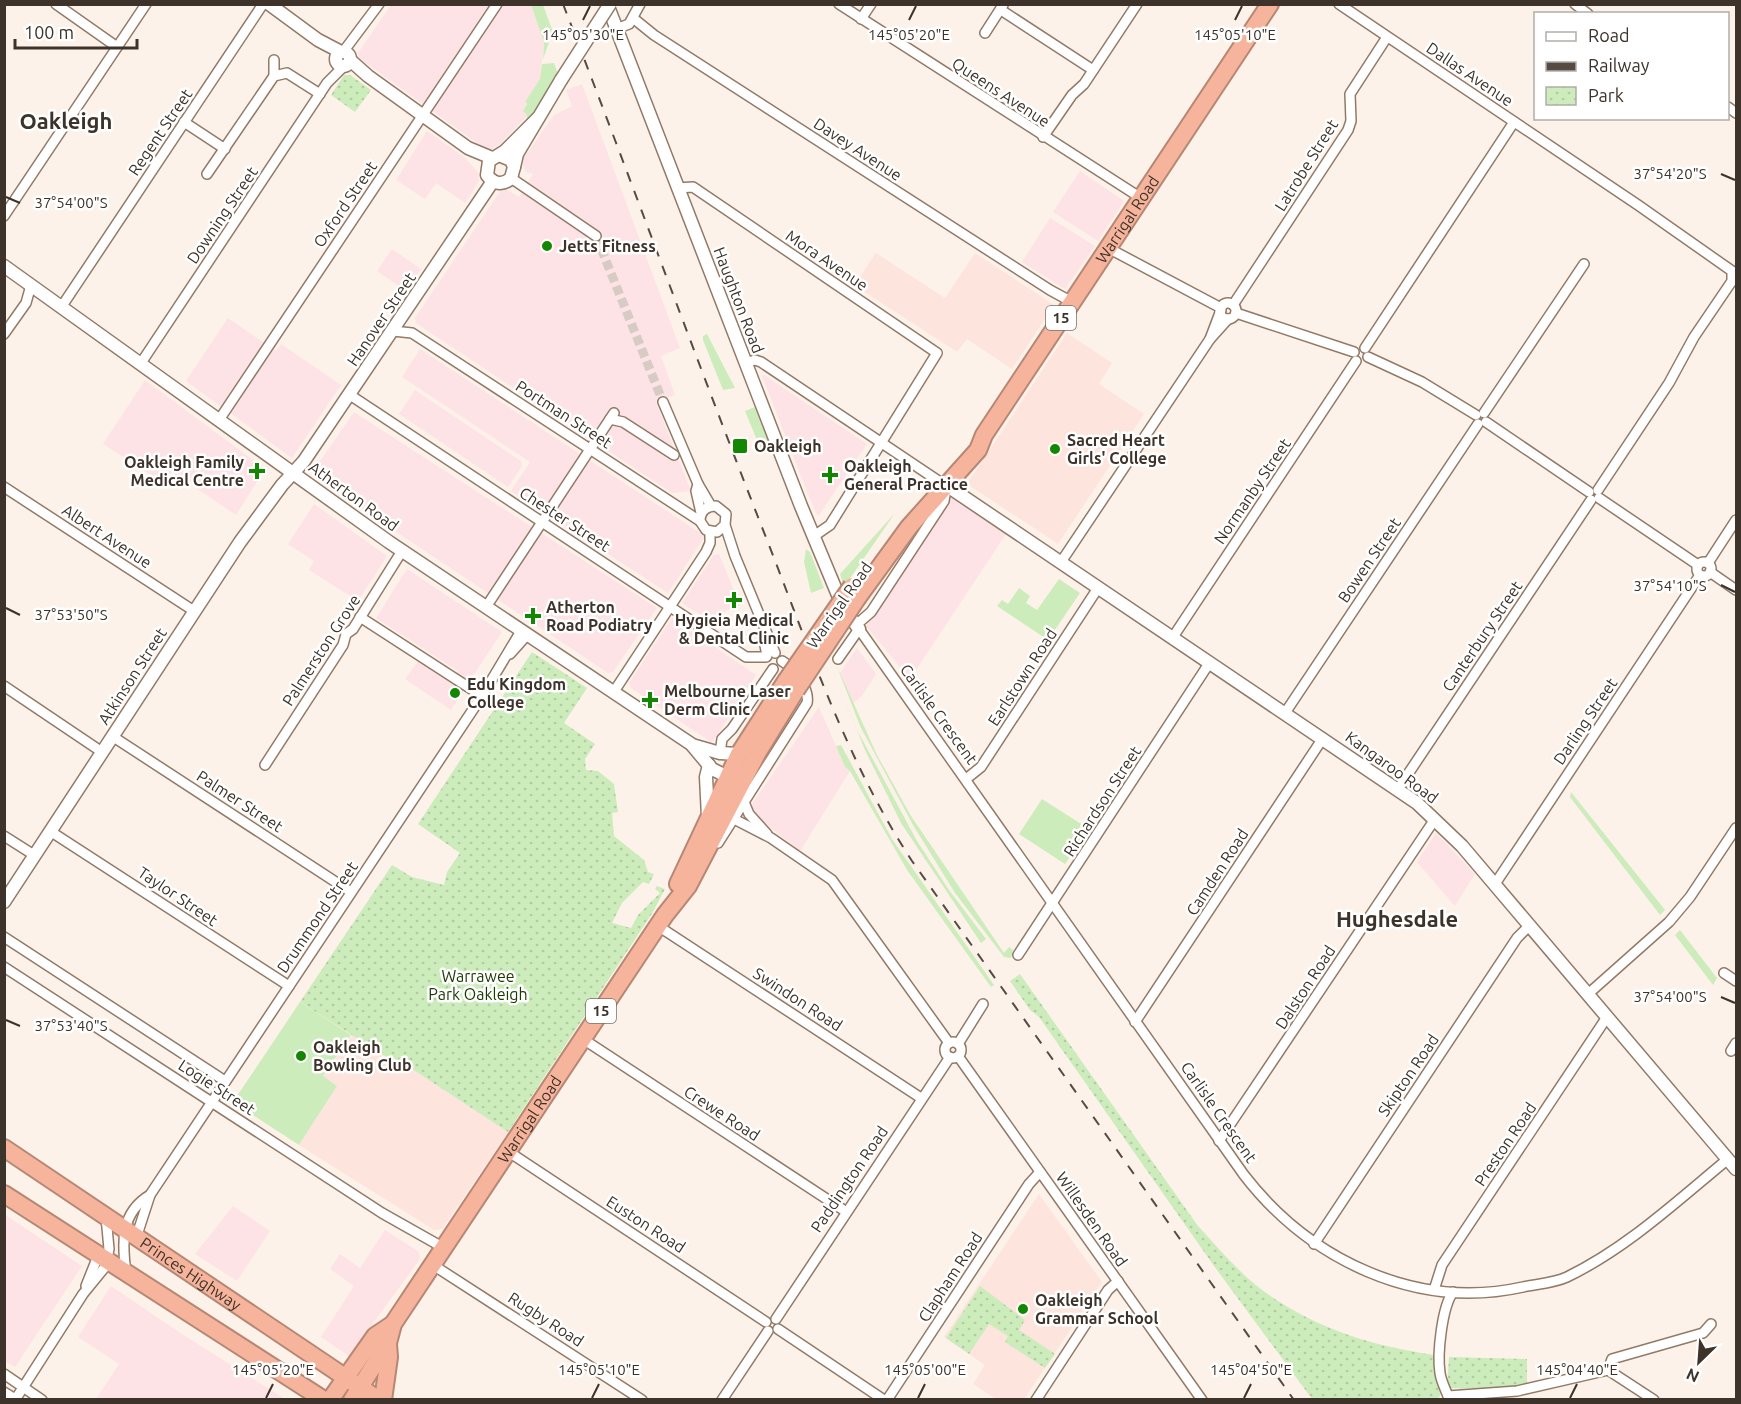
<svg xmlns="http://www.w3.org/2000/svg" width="1741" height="1404" font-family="Ubuntu,sans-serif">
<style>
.commercial{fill:#fde2e6}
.education{fill:#fde4dc}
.green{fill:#cdecbc}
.park{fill:url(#park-dots)}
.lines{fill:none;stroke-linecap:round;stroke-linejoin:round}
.street-tunnel{stroke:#d7ccc3;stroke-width:9;stroke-dasharray:9 4.5;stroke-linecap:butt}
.street-casing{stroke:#927a67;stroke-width:12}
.secondary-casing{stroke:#927a67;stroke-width:15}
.highway-casing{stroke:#b68774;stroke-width:20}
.street{stroke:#fff;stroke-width:9}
.secondary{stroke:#fff;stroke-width:12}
.highway{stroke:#f7b49c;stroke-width:16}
.rail{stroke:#554b42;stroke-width:2;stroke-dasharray:10 10;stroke-linecap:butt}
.secondary-bridge-casing{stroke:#927a67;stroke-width:15;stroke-linecap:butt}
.highway-bridge-casing{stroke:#b68774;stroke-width:20;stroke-linecap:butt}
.secondary-bridge{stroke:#fff;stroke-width:12}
.highway-bridge{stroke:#f7b49c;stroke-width:16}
.ticks{fill:none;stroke:#3d332a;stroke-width:2}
.poi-dot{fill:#148702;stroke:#fff;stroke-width:2}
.labels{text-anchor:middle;stroke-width:5;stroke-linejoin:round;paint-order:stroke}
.shield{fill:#fff;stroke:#77706a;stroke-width:1.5}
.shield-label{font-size:15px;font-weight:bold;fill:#3d332a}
.street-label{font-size:16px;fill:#3d332a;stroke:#fff}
.poi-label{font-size:16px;font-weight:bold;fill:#3d332a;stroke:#fff;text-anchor:start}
.park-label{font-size:16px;fill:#1b3902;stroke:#fff}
.district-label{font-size:22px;font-weight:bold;fill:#3d332a;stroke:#fff}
.ticks-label{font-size:15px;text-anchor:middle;fill:#3d332a;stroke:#fff;stroke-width:5;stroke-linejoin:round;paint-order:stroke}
</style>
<defs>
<pattern id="park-dots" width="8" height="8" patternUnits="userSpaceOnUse" patternTransform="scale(1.5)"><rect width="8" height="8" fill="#cdecbc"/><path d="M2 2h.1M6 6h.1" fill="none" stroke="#b1cba2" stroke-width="1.8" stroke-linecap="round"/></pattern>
</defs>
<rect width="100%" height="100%" fill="#fdf2e9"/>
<g class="commercial">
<path d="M391,5H531L544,42L540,79L525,102L528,115L499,145L488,151L359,58L358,53Z"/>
<path d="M582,84L680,348L661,356L675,395L656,402L691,491L672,493L416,323L415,318L501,190L506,189L519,197L533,174L526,172L521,162L554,115L572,106L566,90Z"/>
<path d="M427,131L464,157L478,172L479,181L465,203L436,183L425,199L396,180Z"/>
<path d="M1080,171L1124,201L1098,241L1053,212Z"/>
<path d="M1050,218L1095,246L1065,289L1022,262Z"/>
<path d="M392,249L421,269L406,291L377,271Z"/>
<path d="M228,318L276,351L281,344L341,385L292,458L186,381Z"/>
<path d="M420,349L705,536L668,593L511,491L530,462L402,377Z"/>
<path d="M764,375L867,444L819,515H817L806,489L762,376Z"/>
<path d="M145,380L265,469L236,515L172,472L162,482L103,444Z"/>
<path d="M415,390L521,461L522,466L508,487L399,414Z"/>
<path d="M354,412L657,608L613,672L608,673L374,517L312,473Z"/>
<path d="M954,493L1008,531L910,679L866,626Z"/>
<path d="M314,504L387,556L358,601L309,570L314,561L288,544Z"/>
<path d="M719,554L740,605L716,615L712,622L682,603L714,555Z"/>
<path d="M407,569L502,632L467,685L454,676L458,671L376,618Z"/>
<path d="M672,618L756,675L712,743L631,688L629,683Z"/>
<path d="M857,648L876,674L862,696L852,704L840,673Z"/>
<path d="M420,659L465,688L451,710L405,679Z"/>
<path d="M819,707L845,767L850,771L800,851L748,810Z"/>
<path d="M1436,833L1475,874L1455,906L1417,862Z"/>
<path d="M233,1206L270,1231L237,1281L195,1254Z"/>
<path d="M4,1214L82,1266L15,1367L5,1361Z"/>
<path d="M385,1230L419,1252L420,1259L349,1356L321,1337L354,1286L330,1269L340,1254L360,1268Z"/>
<path d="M111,1286L182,1334L285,1399H96L119,1364L78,1337Z"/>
</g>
<g class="education">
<path d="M876,253L945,298L975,253L1054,305L1012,369L967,339L957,352L854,285Z"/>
<path d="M1067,333L1112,363L1099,384L1144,414L1058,544L967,484Z"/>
<path d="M353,1034L404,1067L406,1065L508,1132L442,1229L434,1230L299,1145L337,1086L323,1077Z"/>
<path d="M1039,1194L1102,1282L1024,1399H996L973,1384L985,1365L944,1337Z"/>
</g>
<g class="green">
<path d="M531,5H543L553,32L543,59L544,42Z"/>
<path d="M554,63L558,74L541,105L526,123L527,115L523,111L527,104L525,102L540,79L542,64Z"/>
<path d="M707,334L735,388L723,390L703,340V336Z"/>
<path d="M755,407L768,441L761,450L745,411Z"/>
<path d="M895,513L844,587L840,574Z"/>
<path d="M806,549L810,552L824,588L811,593L804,562Z"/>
<path d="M1059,579L1080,593L1048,640L997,606L1002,600L1008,604L1019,588L1030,596L1026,603L1037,610Z"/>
<path d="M829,660L856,728L917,841L949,890L986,939L981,943L901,823L865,750Z"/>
<path d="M836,664L877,755L911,816L1004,953L1009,947L1013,950L1011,958L1004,957L955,893L913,825L860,726Z"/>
<path d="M841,745L892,839L994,985L991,987L907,870L850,771L845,767L836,746Z"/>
<path d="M1571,792L1665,910L1660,915L1570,797Z"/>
<path d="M1042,799L1089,829L1065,864L1019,834Z"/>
<path d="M1680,930L1717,978L1713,985L1675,935Z"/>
<path d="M300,1002L351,1035L323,1076L337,1086L299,1145L233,1102Z"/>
</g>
<g class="park">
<path d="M344,75H350L371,90L355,112L331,95Z"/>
<path d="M532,652L587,688L564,723L595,744L585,759L586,770L598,771L614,784L618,812L612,813L614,836L644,860L648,872L654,874L649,884L643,882L622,903L612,923L631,928L638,915L660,893L655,889L657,886L665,889L653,912L508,1132L406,1065L404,1068L300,1002L392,865L412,877L444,885L447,872L460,853L418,824Z"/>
<path d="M1020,974L1198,1226C1221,1251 1246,1281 1275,1299C1326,1332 1375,1346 1434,1355L1442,1392L1438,1399H1312L1214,1266L1039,1017L1030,1010L1010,981Z"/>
<path d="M980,1286L1025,1320L1019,1330L1055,1354L1045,1368L1005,1342L1008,1336L989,1324L969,1354L946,1338Z"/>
<path d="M1449,1357L1527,1359V1384L1491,1389L1447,1388Z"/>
</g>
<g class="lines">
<path class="street-tunnel" d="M596,236L663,402"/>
<g class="street-casing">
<g id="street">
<path d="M56,4L117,47"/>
<path d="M839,4L1141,198"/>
<path d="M1339,4L1638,205L1732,271V281L1694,337L1669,383L1598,490"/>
<path d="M1575,4L1588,14"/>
<path d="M1001,10L1093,70"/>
<path d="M633,18L654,35L1050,290L1072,302"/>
<path d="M861,19L871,4"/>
<path d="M616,29L629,24L640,4"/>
<path d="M985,33L1003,5"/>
<path d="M343,52L379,4"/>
<path d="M274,60V76"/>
<path d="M1728,107L1736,113"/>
<path d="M184,122L225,149"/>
<path d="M1043,137L1072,95L1084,84L1137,4"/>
<path d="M207,174L274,76L287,73L320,94"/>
<path d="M511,178L596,236"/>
<path d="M677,188L693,187L937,353L830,525L814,536"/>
<path d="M4,216L146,4"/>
<path d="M1108,248L1221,308"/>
<circle cx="1228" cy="311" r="8"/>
<path d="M1233,305L1348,130L1351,121L1350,94L1387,37"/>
<path d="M62,306L263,4"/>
<path d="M1236,313L1354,352"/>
<path d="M393,331L412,333L700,521"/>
<path d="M4,334L26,303L31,285"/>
<path d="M1210,339L1228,319"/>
<path d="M1365,348L1514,122"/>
<path d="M1368,357L1422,382L1476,415"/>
<path d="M141,363L327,83L344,66"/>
<path d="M745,363L755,360L761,362L937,480"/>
<path d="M350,395L746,657H766"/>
<path d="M663,402L698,484L711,506"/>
<path d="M1484,413L1584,264"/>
<path d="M610,419L623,422L674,455"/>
<path d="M219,420L497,4"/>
<path d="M1486,422L1589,492"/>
<path d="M698,484L696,491L701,513"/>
<path d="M4,487L194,611"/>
<path d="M1599,498L1698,565"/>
<path d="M725,525L717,532L706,530L700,521C700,511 706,506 716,506L726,514L725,525L735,556L775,653"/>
<circle cx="1704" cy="569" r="7"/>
<path d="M1061,562L1210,339L1221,310"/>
<path d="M1708,563L1736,520"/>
<path d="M1710,572L1736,590"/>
<path d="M486,607L614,413"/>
<path d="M360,617L482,696"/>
<path d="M856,625L871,612L944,501L946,488"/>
<path d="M766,635L764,640L767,656"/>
<path d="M1173,637L1356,361"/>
<path d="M510,654L527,635"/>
<path d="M838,659L859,629L1244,1175C1309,1259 1415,1311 1523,1287C1537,1284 1554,1283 1567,1277C1627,1248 1677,1201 1728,1159"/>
<path d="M4,686L102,752"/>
<path d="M613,693L706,552L710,543V532"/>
<path d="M1285,713L1478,424"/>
<path d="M112,736L351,892"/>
<path d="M720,753L722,739L732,729L773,669"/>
<path d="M265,765L343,645L346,634L353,629L402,551"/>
<path d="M966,779L981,767L1098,588"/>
<path d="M1398,789L1591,500"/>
<path d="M744,802L749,814L767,834"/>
<path d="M734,819L771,838L832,880L949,1043"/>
<path d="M50,831L289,986"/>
<path d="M4,836L34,855"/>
<path d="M718,843L807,703C810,689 794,668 782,661"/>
<path d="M1495,884L1700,575"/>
<path d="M658,926L921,1098"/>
<path d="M4,937L225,1081"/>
<path d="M1018,955L1210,662"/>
<path d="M4,967L382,1213L444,1248"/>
<path d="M1724,973L1736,981"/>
<path d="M1588,994L1669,922L1690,897L1736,828"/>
<path d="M1135,1022L1323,738"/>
<path d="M583,1039L845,1211"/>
<circle cx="953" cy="1050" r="8"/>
<path d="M958,1044L983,1004"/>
<path d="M1731,1051L1736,1043"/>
<path d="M958,1056L1202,1400"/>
<path d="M1219,1141L1435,819"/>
<path d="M509,1152L766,1322"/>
<path d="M137,1235L150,1195L482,696L521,631"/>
<path d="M1314,1244L1517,938L1530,925"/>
<path d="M433,1265L642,1400"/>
<path d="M126,1273C122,1243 120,1213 150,1195"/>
<path d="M86,1286L98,1256"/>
<path d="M1434,1290L1442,1265L1607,1017"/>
<path d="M776,1319L950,1057"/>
<path d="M778,1329L884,1400"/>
<path d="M1608,1370L1612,1359L1703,1333L1711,1324"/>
<path d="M4,1374L42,1400"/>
<path d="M4,1392L17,1400"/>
<path d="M1448,1396L1517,1391L1608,1370L1654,1400"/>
<path d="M1448,1396C1445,1388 1441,1381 1440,1373C1437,1354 1442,1307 1453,1292"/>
<path d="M15,1400L83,1294L105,1267L109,1249L106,1217"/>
<path d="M722,1400L768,1331"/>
<path d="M887,1400L1029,1184L1040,1172"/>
<path d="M1036,1400L1108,1290L1118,1281"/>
</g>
</g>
<g class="secondary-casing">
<g id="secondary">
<path d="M269,4L318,40L341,52"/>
<path d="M607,4L801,506L843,607L859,629"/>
<circle cx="343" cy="59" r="7"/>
<path d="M350,60L368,76L468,148L492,158"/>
<path d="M499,155L511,160L514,167L511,178C503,186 493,184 487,175L489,161L505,151L538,118"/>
<path d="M514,167L517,154L561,80"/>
<path d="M4,266L389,542L691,744L712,769L736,781"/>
<path d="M946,485L1417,803L1462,846L1736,1169"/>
<path d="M692,745L720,753L739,754"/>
<path d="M708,817L706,777L709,765"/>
<path d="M4,902L240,542L282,485L304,461L493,181"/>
</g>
</g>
<g class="highway-casing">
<g id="highway">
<path id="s1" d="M858,597L909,527L978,450L984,435L1270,4"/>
<path d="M678,884L739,754L786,681"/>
<path id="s2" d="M4,1148L379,1400"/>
<path d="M4,1194L324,1400"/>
<path d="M330,1400L375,1336L393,1324"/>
<path id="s3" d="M352,1400L388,1343L393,1324L665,915L688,886L758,752L796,690"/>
<path d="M383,1400L389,1357L388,1344"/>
</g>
</g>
<use href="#street" class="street"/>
<use href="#secondary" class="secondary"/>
<use href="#highway" class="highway"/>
<path class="rail" d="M563,4C632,182 697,362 767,540C810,650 847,762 912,861L1294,1400"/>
<g class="secondary-bridge-casing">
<path id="secondary-bridge" d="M561,80L610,4"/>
</g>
<g class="highway-bridge-casing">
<g id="highway-bridge">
<path d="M786,681L852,586"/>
<path d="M796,690L858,597"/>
</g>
</g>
<use href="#secondary-bridge" class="secondary-bridge"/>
<use href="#highway-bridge" class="highway-bridge"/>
</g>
<path class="ticks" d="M583,20L590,6M909,20L916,6M1235,20L1242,6M1721,174L1735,180M6,197L20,203M1721,585L1735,592M6,608L20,615M1721,997L1735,1003M6,1020L20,1026M266,1398L273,1384M592,1398L599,1384M918,1398L925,1384M1244,1398L1251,1384M1570,1398L1577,1384"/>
<g class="poi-dot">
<circle cx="547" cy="246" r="6"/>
<rect x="732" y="438" width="16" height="16" rx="3"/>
<circle cx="1055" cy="449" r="6"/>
<path d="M254 462h6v6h6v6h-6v6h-6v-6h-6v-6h6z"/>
<path d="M827 466h6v6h6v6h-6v6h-6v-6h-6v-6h6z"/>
<path d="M731 591h6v6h6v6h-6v6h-6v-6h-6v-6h6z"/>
<path d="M530 607h6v6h6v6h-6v6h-6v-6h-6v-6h6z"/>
<circle cx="455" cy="693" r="6"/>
<path d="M647 691h6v6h6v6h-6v6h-6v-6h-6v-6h6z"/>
<circle cx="301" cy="1056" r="6"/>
<circle cx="1023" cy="1309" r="6"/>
</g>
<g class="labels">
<g class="shield">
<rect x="1046" y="306" width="30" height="24" rx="4.5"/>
<rect x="586" y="999" width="30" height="24" rx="4.5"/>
</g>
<g class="shield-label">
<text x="1061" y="323">15</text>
<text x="601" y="1016">15</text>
</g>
<g class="street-label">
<text transform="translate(1470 74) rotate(34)" y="6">Dallas Avenue</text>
<text transform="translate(1001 92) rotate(33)" y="6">Queens Avenue</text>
<text transform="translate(160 132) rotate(-56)" y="6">Regent Street</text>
<text transform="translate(858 149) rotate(33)" y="6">Davey Avenue</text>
<text transform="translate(1306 165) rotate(-58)" y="6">Latrobe Street</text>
<text transform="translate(345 204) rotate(-56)" y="6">Oxford Street</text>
<text transform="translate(222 215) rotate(-56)" y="6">Downing Street</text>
<text dy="6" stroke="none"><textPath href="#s1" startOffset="465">Warrigal Road</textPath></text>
<text transform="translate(827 260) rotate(34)" y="6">Mora Avenue</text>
<text transform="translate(739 300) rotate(69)" y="6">Haughton Road</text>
<text transform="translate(381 319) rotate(-56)" y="6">Hanover Street</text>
<text transform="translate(564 414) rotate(33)" y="6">Portman Street</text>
<text transform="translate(1252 491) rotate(-56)" y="6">Normanby Street</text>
<text transform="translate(354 496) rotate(36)" y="6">Atherton Road</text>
<text transform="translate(565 519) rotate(33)" y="6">Chester Street</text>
<text transform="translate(107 536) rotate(33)" y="6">Albert Avenue</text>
<text transform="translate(1369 560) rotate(-56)" y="6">Bowen Street</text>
<text transform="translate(839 605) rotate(-55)" y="6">Warrigal Road</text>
<text transform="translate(1482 636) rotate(-56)" y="6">Canterbury Street</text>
<text transform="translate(321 650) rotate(-57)" y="6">Palmerston Grove</text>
<text transform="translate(132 676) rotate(-57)" y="6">Atkinson Street</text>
<text transform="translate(1022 677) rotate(-57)" y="6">Earlstown Road</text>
<text transform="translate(939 714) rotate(54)" y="6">Carlisle Crescent</text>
<text transform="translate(1585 721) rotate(-56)" y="6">Darling Street</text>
<text transform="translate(1392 767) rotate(36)" y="6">Kangaroo Road</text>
<text transform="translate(240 801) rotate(33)" y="6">Palmer Street</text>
<text transform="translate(1102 801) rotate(-57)" y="6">Richardson Street</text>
<text transform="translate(1217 872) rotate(-57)" y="6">Camden Road</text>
<text transform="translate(178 896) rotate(34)" y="6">Taylor Street</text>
<text transform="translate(317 917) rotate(-56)" y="6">Drummond Street</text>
<text transform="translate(1305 987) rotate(-57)" y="6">Dalston Road</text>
<text transform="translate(798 999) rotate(33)" y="6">Swindon Road</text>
<text transform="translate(1408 1075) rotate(-56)" y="6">Skipton Road</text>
<text transform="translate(217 1087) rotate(33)" y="6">Logie Street</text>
<text transform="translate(1219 1112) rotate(55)" y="6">Carlisle Crescent</text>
<text transform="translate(722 1113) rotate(33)" y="6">Crewe Road</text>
<text dy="6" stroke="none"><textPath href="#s3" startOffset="333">Warrigal Road</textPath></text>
<text transform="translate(1505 1144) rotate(-56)" y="6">Preston Road</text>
<text transform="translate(849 1179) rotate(-56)" y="6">Paddington Road</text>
<text transform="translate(1092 1219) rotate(55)" y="6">Willesden Road</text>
<text transform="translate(646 1224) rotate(33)" y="6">Euston Road</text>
<text dy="6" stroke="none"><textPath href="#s2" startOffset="225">Princes Highway</textPath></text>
<text transform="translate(950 1277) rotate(-57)" y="6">Clapham Road</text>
<text transform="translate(546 1319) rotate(33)" y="6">Rugby Road</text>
</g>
<g class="poi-label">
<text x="559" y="252">Jetts Fitness</text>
<text x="1067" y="446">Sacred Heart<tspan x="1067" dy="18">Girls' College</tspan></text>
<text x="754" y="452">Oakleigh</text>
<text x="244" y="468" text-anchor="end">Oakleigh Family<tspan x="244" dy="18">Medical Centre</tspan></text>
<text x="844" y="472">Oakleigh<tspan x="844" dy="18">General Practice</tspan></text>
<text x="546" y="613">Atherton<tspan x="546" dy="18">Road Podiatry</tspan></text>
<text x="734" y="626" text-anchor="middle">Hygieia Medical<tspan x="734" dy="18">&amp; Dental Clinic</tspan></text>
<text x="467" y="690">Edu Kingdom<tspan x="467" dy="18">College</tspan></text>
<text x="664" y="697">Melbourne Laser<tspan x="664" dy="18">Derm Clinic</tspan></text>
<text x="313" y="1053">Oakleigh<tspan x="313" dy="18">Bowling Club</tspan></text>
<text x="1035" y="1306">Oakleigh<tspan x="1035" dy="18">Grammar School</tspan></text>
</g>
<g class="park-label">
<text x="478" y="982">Warrawee<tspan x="478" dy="18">Park Oakleigh</tspan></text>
</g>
<g class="district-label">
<text x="66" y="129">Oakleigh</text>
<text x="1397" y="927">Hughesdale</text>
</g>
</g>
<g class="ticks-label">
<text x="583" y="40">145°05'30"E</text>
<text x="909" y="40">145°05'20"E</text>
<text x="1235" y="40">145°05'10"E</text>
<text x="1670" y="179">37°54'20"S</text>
<text x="71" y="208">37°54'00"S</text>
<text x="1670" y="591">37°54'10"S</text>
<text x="71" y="620">37°53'50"S</text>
<text x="1670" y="1002">37°54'00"S</text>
<text x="71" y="1031">37°53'40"S</text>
<text x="273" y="1375">145°05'20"E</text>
<text x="599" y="1375">145°05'10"E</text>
<text x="925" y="1375">145°05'00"E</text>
<text x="1251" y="1375">145°04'50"E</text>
<text x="1577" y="1375">145°04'40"E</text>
</g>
<rect width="1741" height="1404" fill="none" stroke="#3d332a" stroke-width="12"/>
<rect x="1534" y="12" width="195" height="108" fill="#ffffff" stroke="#b1adaa" stroke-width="1.5"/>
<rect x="1546" y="32" width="30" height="9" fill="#ffffff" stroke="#b1adaa" stroke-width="1.5"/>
<text x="1588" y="42" font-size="18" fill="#3d332a">Road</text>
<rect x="1546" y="62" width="30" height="9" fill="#554b42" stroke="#b1adaa" stroke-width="1.5"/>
<text x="1588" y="72" font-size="18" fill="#3d332a">Railway</text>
<rect x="1546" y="87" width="30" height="18" fill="url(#park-dots)" stroke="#b1adaa" stroke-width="1.5"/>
<text x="1588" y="102" font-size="18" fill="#3d332a">Park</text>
<g transform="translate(1699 1362) rotate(205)" stroke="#ffffff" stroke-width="4.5" paint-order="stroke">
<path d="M0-4.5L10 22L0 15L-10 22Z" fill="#3d332a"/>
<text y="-9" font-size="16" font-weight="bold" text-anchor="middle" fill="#3d332a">N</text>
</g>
<path d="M15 39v9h122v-9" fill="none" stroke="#3d332a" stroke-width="3"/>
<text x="24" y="39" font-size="18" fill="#3d332a" stroke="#ffffff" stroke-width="4.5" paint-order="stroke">100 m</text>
</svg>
